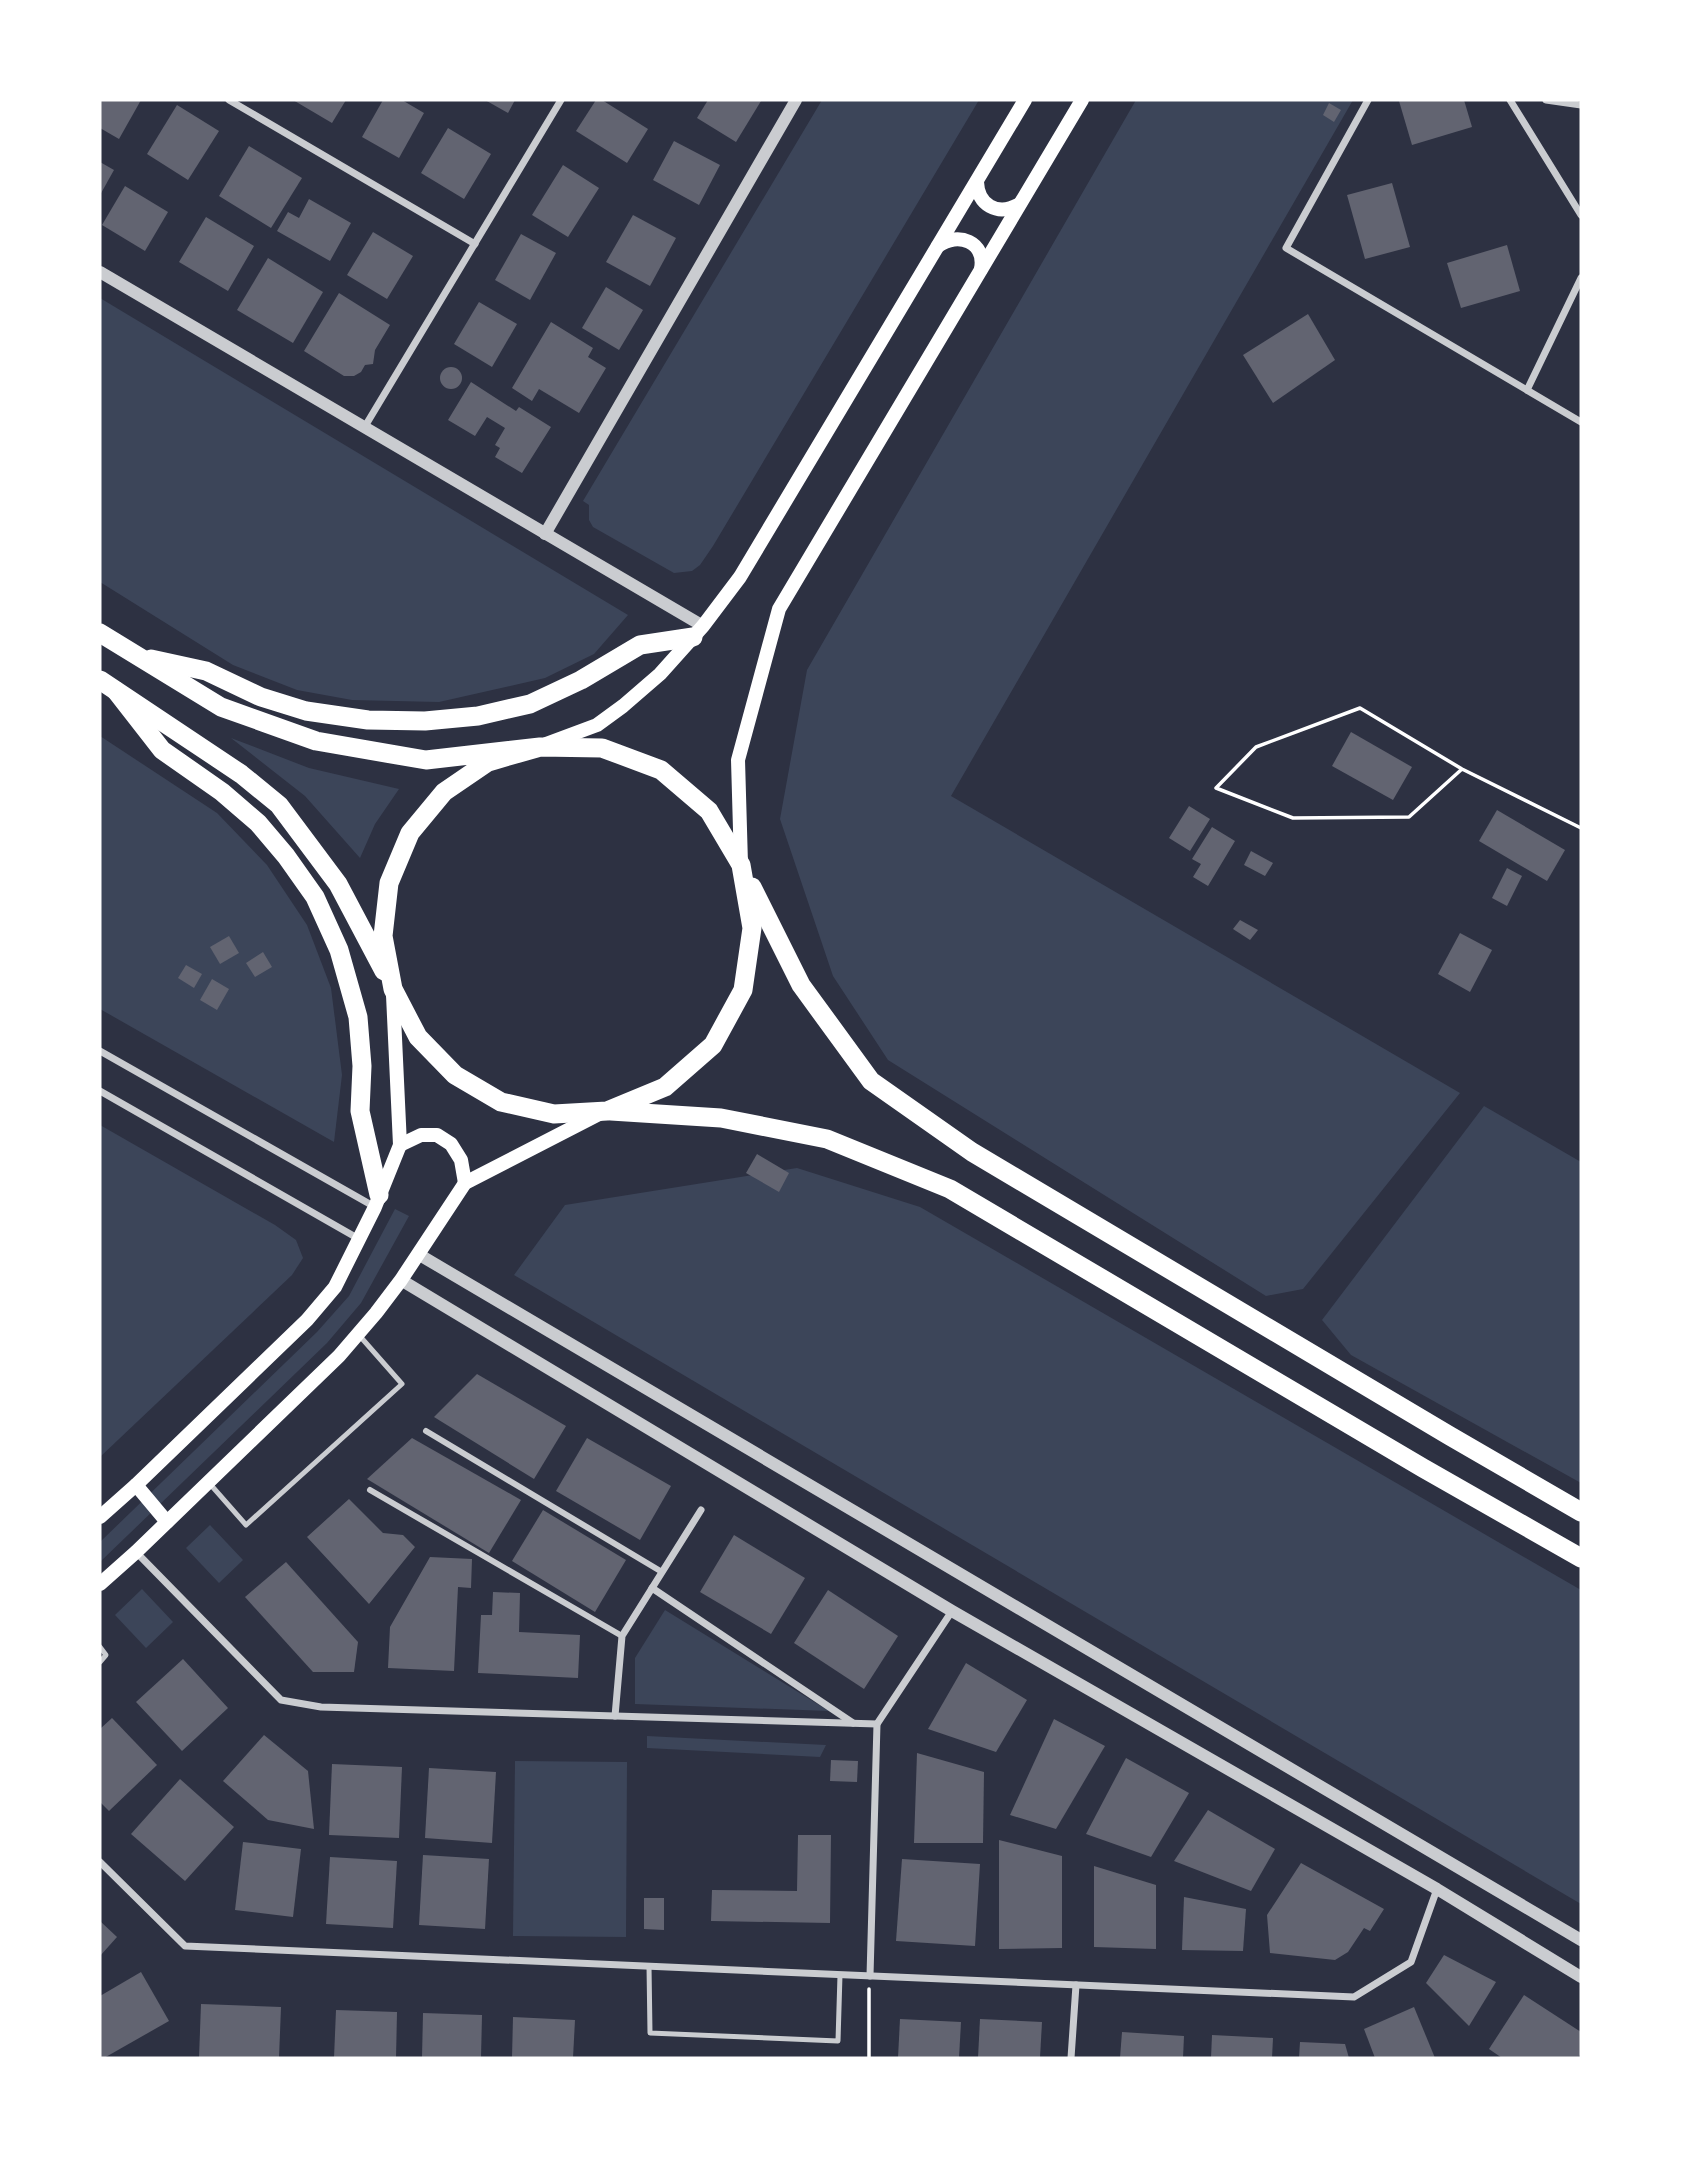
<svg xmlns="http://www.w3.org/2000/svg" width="1681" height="2158" font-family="Roboto,sans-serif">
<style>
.green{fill:#3c4559}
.building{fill:#626471}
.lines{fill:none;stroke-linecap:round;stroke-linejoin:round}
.path{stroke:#fff;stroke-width:3.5}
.service{stroke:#caccd0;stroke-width:5}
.pedestrian{stroke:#caccd0;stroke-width:6}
.minor{stroke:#caccd0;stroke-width:7}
.tertiary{stroke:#caccd0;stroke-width:12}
.secondary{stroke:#fff;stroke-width:14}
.trunk{stroke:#fff;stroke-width:19}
</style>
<rect width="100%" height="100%" fill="#2d3142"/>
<g class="green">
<path d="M822,100H979L713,546L700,565L692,571L674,573L593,527L589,520V505L583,501Z"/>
<path d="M1136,100H1353L951,796L1460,1093L1303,1289L1266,1296L888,1060L833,976L780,819L807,670Z"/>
<path d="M100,298L628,615L594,654L545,678L439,702L352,700L297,690L233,665L100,582Z"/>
<path d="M100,736L217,813L267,865L307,925L331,988L342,1075L334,1142L100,1009Z"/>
<path d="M231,738L309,768L399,789L375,824L360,858L305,796Z"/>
<path d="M1484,1106L1581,1162V1483L1351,1355L1322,1320Z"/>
<path d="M100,1125L275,1225L296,1240L303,1258L292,1275L100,1457Z"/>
<path d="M797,1168L920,1207L1581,1590V1904L514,1275L565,1205Z"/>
<path d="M395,1209L409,1216L361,1303L327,1343L100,1562V1542L317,1332L349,1296Z"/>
<path d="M210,1525L243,1560L219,1583L186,1548Z"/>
<path d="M142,1589L173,1622L146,1648L115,1615Z"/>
<path d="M665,1610L829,1711L635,1704V1658Z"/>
<path d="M647,1736L826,1745L820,1757L647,1748Z"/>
<path d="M515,1761L627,1762L626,1937L513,1936Z"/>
</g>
<g class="building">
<path d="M100,100H141L119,139L100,128Z"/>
<path d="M293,100H346L332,123Z"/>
<path d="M383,100H402L424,113L399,158L362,137Z"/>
<path d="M485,100H515L508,113Z"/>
<path d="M596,100H602L648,129L627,163L576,131Z"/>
<path d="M708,100H759L761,101L736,142L697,118Z"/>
<path d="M1403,100H1464L1472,127L1412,145L1399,101Z"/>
<path d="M1329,103L1341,110L1334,122L1323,115Z"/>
<path d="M177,105L219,131L188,180L147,154Z"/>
<path d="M448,128L491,154L464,199L421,173Z"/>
<path d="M674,141L720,165L699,205L653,180Z"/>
<path d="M249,146L302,178L271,228L219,196Z"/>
<path d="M100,162L114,170L100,195Z"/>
<path d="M563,165L599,188L568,237L532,215Z"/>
<path d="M1392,183L1410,247L1365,259L1347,195Z"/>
<path d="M125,186L168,212L145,251L102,225Z"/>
<path d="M309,199L351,223L330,261L277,231L288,212L299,218Z"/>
<path d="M633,215L676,238L650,286L606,262Z"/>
<path d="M206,217L254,246L228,291L179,262Z"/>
<path d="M373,232L413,256L387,299L347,275Z"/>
<path d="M521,234L556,253L530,300L495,280Z"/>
<path d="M1507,245L1520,291L1461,308L1447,263Z"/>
<path d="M268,258L323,292L293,343L237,310Z"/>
<path d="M606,287L643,310L619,350L582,328Z"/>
<path d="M339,293L390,325L375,350L373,364L365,365L361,372L354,376H344L304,351Z"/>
<path d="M479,302L517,324L492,367L454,344Z"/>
<path d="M1308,314L1335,360L1273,403L1243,355Z"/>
<path d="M551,322L593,348L588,357L606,368L579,413L539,389L532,401L512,388Z"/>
<circle cx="451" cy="378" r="11"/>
<path d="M471,382L516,411L519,407L551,427L522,473L495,457L500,448L495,445L505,428L487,417L475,436L448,420Z"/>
<path d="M1351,732L1412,767L1393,800L1332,766Z"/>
<path d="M1189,806L1210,819L1190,851L1169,838Z"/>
<path d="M1497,810L1565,850L1547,881L1479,841Z"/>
<path d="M1212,827L1235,841L1208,886L1193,877L1201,864L1192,859Z"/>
<path d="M1251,851L1273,863L1265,876L1244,865Z"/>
<path d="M1507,868L1522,876L1507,906L1492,898Z"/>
<path d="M1240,920L1258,930L1250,940L1233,929Z"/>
<path d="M1460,933L1492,950L1470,992L1438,974Z"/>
<path d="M229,936L239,953L220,964L210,947Z"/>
<path d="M263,952L272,967L255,977L246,963Z"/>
<path d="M186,965L202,974L194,988L178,978Z"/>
<path d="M212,979L229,989L217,1010L200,1000Z"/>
<path d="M757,1154L789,1173L779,1192L746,1173Z"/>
<path d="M477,1374L566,1426L534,1479L434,1417Z"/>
<path d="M412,1438L521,1500L489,1553L367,1479Z"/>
<path d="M587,1438L671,1486L640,1540L556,1491Z"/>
<path d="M349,1499L383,1533L403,1535L415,1547L369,1604L307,1537Z"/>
<path d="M543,1510L626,1560L595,1612L512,1561Z"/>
<path d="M734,1535L805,1578L771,1634L700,1592Z"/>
<path d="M430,1557L472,1559L471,1588L458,1587L454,1671L388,1668L390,1627Z"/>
<path d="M286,1562L358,1642L354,1672H313L245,1597Z"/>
<path d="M828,1590L898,1636L864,1689L794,1643Z"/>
<path d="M493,1592L520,1593L519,1632L580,1635L578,1678L478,1673L481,1615H492Z"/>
<path d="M183,1659L228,1708L182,1751L136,1702Z"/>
<path d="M966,1663L1027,1700L996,1752L928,1729Z"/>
<path d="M112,1718L157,1765L109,1811L100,1802V1729Z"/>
<path d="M1054,1719L1105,1746L1056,1829L1010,1815Z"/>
<path d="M264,1735L308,1771L314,1829L268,1820L223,1781Z"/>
<path d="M917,1753L984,1772L983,1843H914Z"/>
<path d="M1126,1758L1189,1793L1151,1857L1086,1834Z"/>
<path d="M831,1760L858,1761L857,1782L830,1781Z"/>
<path d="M332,1764L402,1767L399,1838L329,1835Z"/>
<path d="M429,1768L496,1772L492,1843L425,1838Z"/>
<path d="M180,1779L234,1827L185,1881L131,1834Z"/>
<path d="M1208,1810L1275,1849L1251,1891L1174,1861Z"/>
<path d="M798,1835H831L830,1923L711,1921L712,1890L797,1891Z"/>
<path d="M999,1840L1062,1856V1948L999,1949Z"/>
<path d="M243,1842L301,1849L293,1917L235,1910Z"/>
<path d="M423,1855L489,1859L485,1929L419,1925Z"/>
<path d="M330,1857L397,1861L393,1928L326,1924Z"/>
<path d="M902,1859L980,1864L975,1946L896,1941Z"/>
<path d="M1301,1863L1384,1909L1370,1931L1364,1928L1348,1952L1335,1960L1270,1953L1267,1915Z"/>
<path d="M1094,1866L1156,1885V1949L1094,1947Z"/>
<path d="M1184,1897L1246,1909L1243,1951L1182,1950Z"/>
<path d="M644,1898H664V1930L644,1929Z"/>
<path d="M100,1921L117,1937L100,1956Z"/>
<path d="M1444,1955L1496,1982L1469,2026L1426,1983Z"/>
<path d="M141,1972L169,2021L104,2058H100V1996Z"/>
<path d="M1524,1995L1581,2032V2053L1578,2058H1502L1489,2049Z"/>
<path d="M201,2004L281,2007L279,2058H199Z"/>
<path d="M1414,2007L1435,2058H1375L1364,2029Z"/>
<path d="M336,2010L397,2012L396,2058H334Z"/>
<path d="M423,2013L482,2015L481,2058H422Z"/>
<path d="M513,2017L575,2020L573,2058H512Z"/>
<path d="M900,2019L961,2022L959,2058H898Z"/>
<path d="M980,2019L1042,2022L1040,2058H978Z"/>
<path d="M1122,2032L1184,2036L1183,2058H1120Z"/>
<path d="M1212,2035L1273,2038L1272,2058H1211Z"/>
<path d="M1300,2042L1345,2044L1349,2058H1299Z"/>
</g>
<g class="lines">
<g class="path">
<path d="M1462,769L1409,817L1293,818L1216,788L1256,747L1360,708L1462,769L1581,828"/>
<path d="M869,2058V1989"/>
</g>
<g class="service">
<path d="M210,1484L246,1525L402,1384L358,1334"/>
<path d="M100,1647L106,1655L100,1662"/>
<path d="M649,1966L650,2033L838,2041L840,1975"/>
</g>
<g class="pedestrian">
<path d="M426,1431L662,1572"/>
<path d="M370,1490L622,1636"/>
</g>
<g class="minor">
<path d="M229,100L475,244"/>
<path d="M1368,100L1286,248L1581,422"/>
<path d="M1510,100L1581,215"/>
<path d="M1546,100L1581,105"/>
<path d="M1527,390L1581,278"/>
<path d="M364,428L561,100"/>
<path d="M100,1051L375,1207"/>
<path d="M100,1091L359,1239"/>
<path d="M136,1552L281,1700L321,1707L877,1724"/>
<path d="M652,1588L853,1723"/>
<path d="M615,1716L622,1636L701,1510"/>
<path d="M100,1862L185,1946L1354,1997L1411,1962L1437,1889"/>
<path d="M870,1976L877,1724L952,1611"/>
<path d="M1071,2058L1076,1985"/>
</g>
<g class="tertiary">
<path d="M100,272L703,626"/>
<path d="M545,534L796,100"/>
<path d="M418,1254L1581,1940"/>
<path d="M401,1280L952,1611L1437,1889L1581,1977"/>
</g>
<g class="secondary">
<path d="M977,182C978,205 997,216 1018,205"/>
<path d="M938,246C958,231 986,242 981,269"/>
<path d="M546,744L597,725L623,706L660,674L703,626L740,577L1025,100"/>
<path d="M741,864L738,760L779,609L1082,100"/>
<path d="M400,1145L421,1135H437L451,1144L461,1160L465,1183"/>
<path d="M136,1485L167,1522"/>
<path d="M100,1517L136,1485L307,1320L335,1287L375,1207L400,1145L393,995"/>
<path d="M100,1584L136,1552L339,1356L376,1313L401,1280L465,1183L599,1114"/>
</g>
<g class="trunk">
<path d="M100,633L221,707L316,741L426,760L540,747L602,748L661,770L709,811L741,865L752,928L743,990L713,1045L665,1087L607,1111L554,1114L501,1102L455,1075L418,1037L393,989L383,936L389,883L410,833L444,792L488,762L540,747"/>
<path d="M151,659L206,671L261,697L306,711L368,720L425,721L478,716L530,704L581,680L640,645L693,637"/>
<path d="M100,680L241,774L279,805L338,884L384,971"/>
<path d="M116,691L162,750L222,792L258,823L286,856L315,897L339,950L358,1017L362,1066L360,1111L379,1195"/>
<path d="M752,887L801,985L871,1081L972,1152L1450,1436L1581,1512"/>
<path d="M611,1111L721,1118L827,1139L950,1189L1423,1468L1581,1558"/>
</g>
</g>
<rect width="1681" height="2158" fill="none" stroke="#ffffff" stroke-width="203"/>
</svg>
